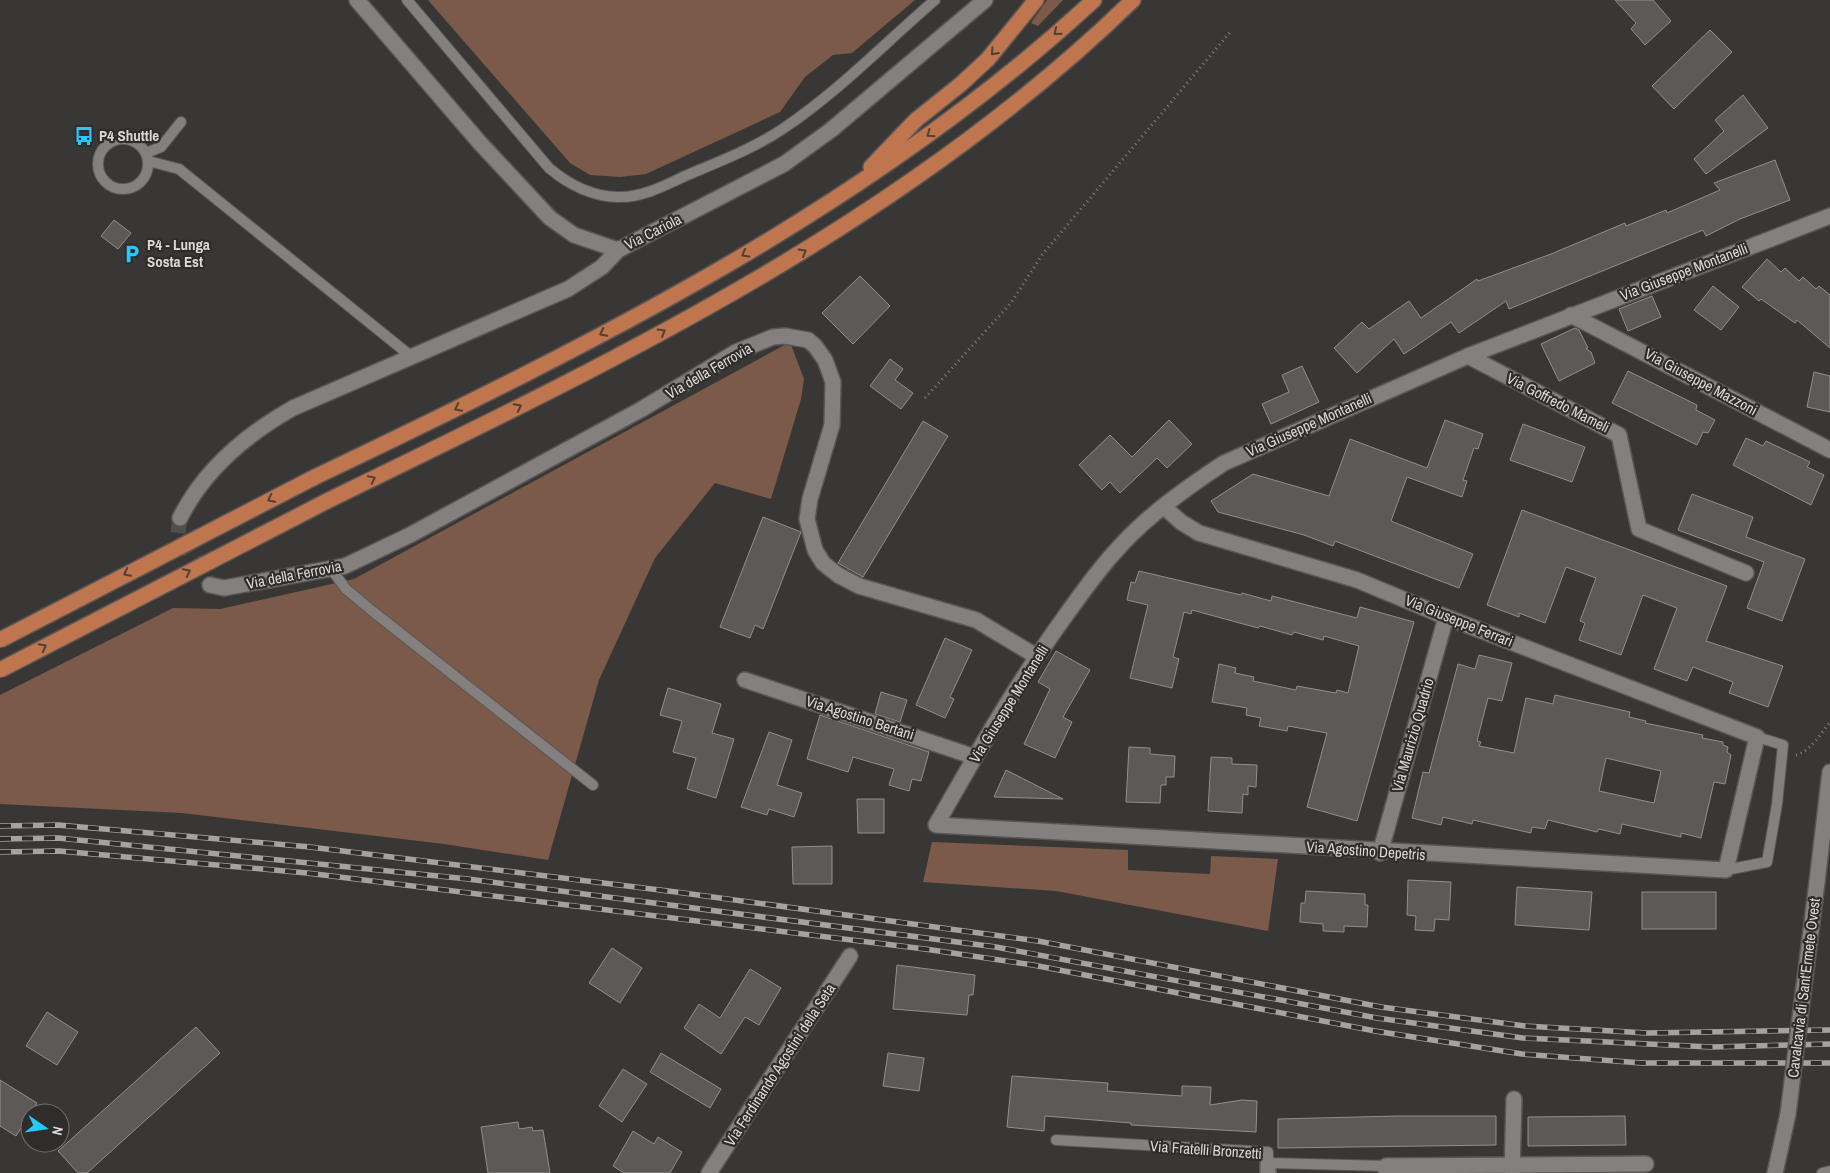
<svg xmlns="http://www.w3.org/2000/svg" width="1830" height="1173" font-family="'Archivo Narrow',sans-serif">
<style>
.green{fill:#7b5a4a}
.building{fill:#5c5957;stroke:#918e8c;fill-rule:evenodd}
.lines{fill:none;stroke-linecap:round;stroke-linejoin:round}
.minor-tunnel{stroke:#514f4e;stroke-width:15;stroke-dasharray:15 8;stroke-linecap:butt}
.service-casing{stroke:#595655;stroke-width:12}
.minor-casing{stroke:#595655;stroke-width:18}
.tertiary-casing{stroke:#595655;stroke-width:18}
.trunk-casing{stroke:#595655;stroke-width:18}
.path{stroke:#838180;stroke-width:3;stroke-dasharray:1 4;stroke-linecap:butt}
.service{stroke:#83807f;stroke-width:10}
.minor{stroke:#83807f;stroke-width:15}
.tertiary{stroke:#83807f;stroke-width:15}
.trunk{stroke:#bf754e;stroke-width:15}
.rail-casing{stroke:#a5a3a2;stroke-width:5.5}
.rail{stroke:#2f2d2b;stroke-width:4;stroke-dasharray:11;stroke-linecap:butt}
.tertiary-bridge-casing{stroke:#595655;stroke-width:18;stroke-linecap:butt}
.trunk-bridge-casing{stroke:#595655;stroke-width:18;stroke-linecap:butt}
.tertiary-bridge{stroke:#83807f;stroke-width:15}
.trunk-bridge{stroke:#bf754e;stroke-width:15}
.oneway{stroke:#533f34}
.labels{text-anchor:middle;stroke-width:4.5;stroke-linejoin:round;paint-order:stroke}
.poi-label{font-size:15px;font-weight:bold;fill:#dbd9d9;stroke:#2f2d2b;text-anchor:start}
.street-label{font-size:15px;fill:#dbd9d9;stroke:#2f2d2b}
</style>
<rect width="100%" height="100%" fill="#393736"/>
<g class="green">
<path d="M428,0H915L852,53L833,55L805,77L780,112L646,174L620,177L590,175L570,163Z"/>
<path d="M1047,0H1063L1038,26L1031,23Z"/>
<path d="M790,342L804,379L801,399L771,499L715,483L655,558L599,680L548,860L444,844L182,813L0,804V695L173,608L220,609L354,579Z"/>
<path d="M932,842L1128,850V870L1210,874L1211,856L1278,859L1268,931L1056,891L923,882Z"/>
</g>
<g class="building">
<path d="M1615,0H1653L1671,21L1645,45L1631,29L1636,23Z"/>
<path d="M1710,30L1732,52L1674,109L1652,86Z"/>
<path d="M1743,95L1768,128L1706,174L1694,159L1724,131L1715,120Z"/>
<path d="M1775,160L1790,200L1740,219L1706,236L1703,230L1509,309L1506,301L1459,333L1451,322L1404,354L1394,339L1357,373L1334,348L1362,322L1369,329L1409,301L1421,318L1477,279L1478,281L1551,254L1625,223L1626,226L1666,210L1667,213L1720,190L1714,183Z"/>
<path d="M114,220L131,233L118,249L101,236Z"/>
<path d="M1767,259L1781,272L1785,268L1799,281L1803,277L1816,289L1819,286L1830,295V348L1797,320L1795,323L1761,299L1759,301L1742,287Z"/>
<path d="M860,276L890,306L853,344L822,313Z"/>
<path d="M1713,286L1739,307L1721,330L1694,310Z"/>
<path d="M1652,296L1661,317L1628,331L1619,309Z"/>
<path d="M1575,328L1579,330L1588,348L1586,349L1591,352L1595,363L1559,381L1541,344Z"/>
<path d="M890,359L903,369L895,380L913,393L901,409L870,386Z"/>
<path d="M1302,366L1319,402L1271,424L1262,404L1289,392L1282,375Z"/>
<path d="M1628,371L1697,405L1696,410L1715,420L1708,433L1703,432L1697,445L1612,403Z"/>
<path d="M1814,372L1830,376V412L1807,407Z"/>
<path d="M1169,420L1192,444L1167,468L1157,458L1120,493L1110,482L1102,490L1079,465L1110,435L1132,457Z"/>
<path d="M1445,420L1483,434L1478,449L1474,448L1463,480L1467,481L1462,497L1407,477L1391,521L1473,554L1459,588L1335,541L1333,546L1304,535L1218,512L1211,501L1253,474L1329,496L1350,439L1427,468Z"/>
<path d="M923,421L948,436L863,577L838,563Z"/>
<path d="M1523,424L1585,447L1572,482L1510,460Z"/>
<path d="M1746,438L1763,446L1766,441L1810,462L1807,467L1824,475L1811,505L1733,465Z"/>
<path d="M1692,494L1753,517L1746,537L1805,559L1782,621L1747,608L1764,562L1678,530Z"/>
<path d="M1522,510L1727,586L1706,641L1783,666L1768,707L1729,693L1733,682L1693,667L1687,681L1654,669L1677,608L1643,595L1621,655L1579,640L1585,623L1580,621L1596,578L1566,567L1545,623L1519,613V617L1487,605Z"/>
<path d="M763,517L801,532L763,629L755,625L750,638L720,627Z"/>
<path d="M1139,571L1241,595L1242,593L1271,601L1272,596L1357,618L1360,607L1414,622L1357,821L1307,807L1327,733L1288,726L1287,731L1259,726L1261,718L1246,715L1247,708L1212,702L1219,664L1236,668L1235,673L1254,677L1253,681L1296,690L1297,686L1336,693L1337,690L1348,693L1359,646L1324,636L1323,640L1294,632L1292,635L1260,626L1258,628L1192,610L1191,614L1184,612L1173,657L1179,659L1172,688L1130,678L1148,605L1127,600L1131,582L1135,583Z"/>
<path d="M945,638L972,650L950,697L954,699L945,718L916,705Z"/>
<path d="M1056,651L1090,670L1063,717L1072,722L1055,758L1024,744L1050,689L1038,682Z"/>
<path d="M1479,655L1512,663L1502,701L1488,698L1477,741L1481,742L1479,746L1514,753L1526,698L1553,704L1555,695L1630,712L1629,717L1646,721L1645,723L1703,735L1702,738L1723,742V745L1728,747L1727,752L1731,755L1725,784L1714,782L1701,838L1681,833V837L1622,824L1620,834L1599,829L1597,832L1548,820L1545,829L1532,827L1531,833L1473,820L1472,824L1443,817L1441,825L1412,818L1423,772L1429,773L1458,664L1475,669ZM1606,758L1661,771L1654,803L1599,791Z"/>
<path d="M668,688L721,704L712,733L734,739L716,798L687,789L696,758L673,752L682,721L660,715Z"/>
<path d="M881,692L907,700L900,722L875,714Z"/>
<path d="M820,715L929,752L921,781L912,779L909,791L889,785L894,769L853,757L848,772L807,759Z"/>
<path d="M769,732L792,740L777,785L802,793L794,817L769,809L767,815L741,807Z"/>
<path d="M1129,747L1150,748V754L1175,756L1174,777H1166V785H1161L1160,803L1126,802Z"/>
<path d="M1211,757L1232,758V764L1257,765L1256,787L1248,786V795L1243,794L1242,813L1208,811Z"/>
<path d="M1006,770L1063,799L994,797Z"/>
<path d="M857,799H884V833H858Z"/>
<path d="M832,846V884H793L792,847Z"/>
<path d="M1408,880L1451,882L1449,920L1435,919L1434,931L1415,930L1416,916L1407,915Z"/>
<path d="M1517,887L1592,892L1589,930L1515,925Z"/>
<path d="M1306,891L1365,894V905H1368L1367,927L1344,926V932L1323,931V924L1300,922L1301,903H1305Z"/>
<rect x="1642" y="892" width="74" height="37"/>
<path d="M612,948L642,968L620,1003L589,983Z"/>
<path d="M897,965L975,975L973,995H969L967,1015L893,1009Z"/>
<path d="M750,969L781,988L759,1025L745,1017L721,1054L684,1028L699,1004L720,1018Z"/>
<path d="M47,1012L78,1032L57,1065L26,1046Z"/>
<path d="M196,1027L220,1053L87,1173H78L58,1151Z"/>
<path d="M661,1053L721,1089L710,1108L650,1072Z"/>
<path d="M888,1053L924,1058L919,1091L883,1086Z"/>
<path d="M623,1069L647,1084L622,1122L599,1106Z"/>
<path d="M1012,1076L1108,1083L1107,1091L1182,1096V1086L1211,1087L1210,1105L1242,1100L1257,1101L1256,1132L1131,1125V1123L1045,1116L1044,1131L1007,1127Z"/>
<path d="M0,1080L37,1103L16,1136L0,1126Z"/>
<path d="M1398,1116H1496V1145L1278,1148V1119Z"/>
<path d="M1625,1116L1626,1145L1528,1146V1117Z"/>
<path d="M518,1122L519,1129L532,1127L533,1131L543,1130L550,1173H488L481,1127Z"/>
<path d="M633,1131L654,1144L658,1137L682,1152L670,1173H624L613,1166Z"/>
</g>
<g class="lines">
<path class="minor-tunnel" d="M180,518L178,533L210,585"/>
<g class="service-casing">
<g id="service">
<path d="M407,0L549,168C569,185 590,196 617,197C641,198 664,186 685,176C718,162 755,148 784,128C838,92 886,42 935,0"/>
<circle cx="123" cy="164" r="25"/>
<path d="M146,153L161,147L181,122"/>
<path d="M148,161L179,169L412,357"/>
<path d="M331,569L346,589L371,610L593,785"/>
<path d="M1726,870L1767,862L1777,804L1783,745L1757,737"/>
<path d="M1056,1140L1268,1152V1163L1386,1166"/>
<path d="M1822,1173L1830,1171"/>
</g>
</g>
<g class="minor-casing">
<g id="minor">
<path d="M357,0L480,143L550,218L574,235L618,250"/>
<path d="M1571,315L1830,450"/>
<path d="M1468,356L1619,435L1639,529L1746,573"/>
<path d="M1164,507L1181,522L1199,533L1357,580L1446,617L1757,737L1726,870C1462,857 1199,841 936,825C977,753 1018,681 1066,615C1084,590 1102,565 1123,543C1152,512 1189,486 1224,463L1468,356L1830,216"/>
<path d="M180,518C204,470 247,434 293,408L568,289L602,267L618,250L784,164L831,130L985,0"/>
<path d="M210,585L224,588L345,566L410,535L642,409L736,352L773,337L785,336L808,340L815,346L825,360L833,382L832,425L810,499L807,519L815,550L823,563L838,575L859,586L976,620L1036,656"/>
<path d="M745,680L975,757"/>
<path d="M1380,853L1446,617"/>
<path d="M1268,1163V1173"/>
<path d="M709,1173L850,956"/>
<path d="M1386,1173V1166L1646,1164"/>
<path d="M1512,1173L1514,1099"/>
</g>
</g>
<g class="tertiary-casing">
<g id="tertiary">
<path d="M1817,882L1830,772"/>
<path d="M1775,1173L1788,1114"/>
</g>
</g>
<g class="trunk-casing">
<g id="trunk">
<path d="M871,167L916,120L961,84L988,59L1036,0"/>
<path d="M315,477C589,346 869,208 1094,0"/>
<path d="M329,500C613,362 904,223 1133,0"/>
</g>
</g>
<g class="path">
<path d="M925,398L1011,303L1042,255L1232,30"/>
<path d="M1796,755C1811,751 1821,733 1830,722"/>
</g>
<use href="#service" class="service"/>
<use href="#minor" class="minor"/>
<use href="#tertiary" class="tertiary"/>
<use href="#trunk" class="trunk"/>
<g class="rail-casing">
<g id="rail">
<path d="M0,826L58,825L310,847L676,892L1038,941L1381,1007L1525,1026L1647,1033L1830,1030"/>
<path d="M0,839L58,838L468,879L996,947L1377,1018L1523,1038L1711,1047L1830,1044"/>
<path d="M0,852L59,851L307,873L925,949L1033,965L1375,1031L1522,1054L1642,1063H1830"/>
</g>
</g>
<use href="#rail" class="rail"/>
<g class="tertiary-bridge-casing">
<path id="tertiary-bridge" d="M1788,1114L1817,882"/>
</g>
<g class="trunk-bridge-casing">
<g id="trunk-bridge">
<path d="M0,640L315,477"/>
<path d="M0,670L329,500"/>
</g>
</g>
<use href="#tertiary-bridge" class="tertiary-bridge"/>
<use href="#trunk-bridge" class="trunk-bridge"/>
</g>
<defs><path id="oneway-chevron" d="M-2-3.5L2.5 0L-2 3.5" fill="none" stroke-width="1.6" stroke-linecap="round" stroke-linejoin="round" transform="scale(1.25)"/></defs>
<g class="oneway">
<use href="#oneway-chevron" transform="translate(1057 32) rotate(140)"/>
<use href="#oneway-chevron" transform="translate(994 52) rotate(132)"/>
<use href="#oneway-chevron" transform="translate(930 134) rotate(145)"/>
<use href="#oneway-chevron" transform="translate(803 252) rotate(-31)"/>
<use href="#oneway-chevron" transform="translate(745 254) rotate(150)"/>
<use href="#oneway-chevron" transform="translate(662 332) rotate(-30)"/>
<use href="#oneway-chevron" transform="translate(603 333) rotate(153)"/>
<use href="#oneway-chevron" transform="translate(518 407) rotate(-27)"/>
<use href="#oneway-chevron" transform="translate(458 408) rotate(153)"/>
<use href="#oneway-chevron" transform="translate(372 479) rotate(-26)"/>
<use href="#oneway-chevron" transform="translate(271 499) rotate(153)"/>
<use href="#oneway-chevron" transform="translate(187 572) rotate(-27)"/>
<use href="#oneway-chevron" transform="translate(127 573) rotate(152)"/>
<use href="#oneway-chevron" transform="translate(43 647) rotate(-28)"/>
</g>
<defs>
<g id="bus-bare" transform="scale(1.5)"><path d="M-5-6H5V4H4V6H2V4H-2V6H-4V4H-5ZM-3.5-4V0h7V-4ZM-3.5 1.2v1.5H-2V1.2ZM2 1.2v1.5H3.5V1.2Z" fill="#24c9fe" stroke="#2f2d2b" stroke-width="2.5" paint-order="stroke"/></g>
<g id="parking-bare" transform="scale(1.5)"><path d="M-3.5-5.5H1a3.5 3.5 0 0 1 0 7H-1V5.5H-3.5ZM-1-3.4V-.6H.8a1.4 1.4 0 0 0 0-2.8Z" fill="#24c9fe" stroke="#2f2d2b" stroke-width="2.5" paint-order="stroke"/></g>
</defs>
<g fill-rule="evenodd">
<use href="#bus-bare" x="84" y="136"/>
<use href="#parking-bare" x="132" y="254"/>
</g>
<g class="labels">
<g class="poi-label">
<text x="99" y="141">P4 Shuttle</text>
<text x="147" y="250">P4 - Lunga<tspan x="147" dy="17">Sosta Est</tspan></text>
</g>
<g class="street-label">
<text transform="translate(653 232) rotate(-27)" y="5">Via Cariola</text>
<text transform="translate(1684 272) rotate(-21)" y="5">Via Giuseppe Montanelli</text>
<text transform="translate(709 371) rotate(-30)" y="5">Via della Ferrovia</text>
<text transform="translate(1701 382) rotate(28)" y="5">Via Giuseppe Mazzoni</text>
<text transform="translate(1558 403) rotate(27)" y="5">Via Goffredo Mameli</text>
<text transform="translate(1309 425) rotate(-24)" y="5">Via Giuseppe Montanelli</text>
<text transform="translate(294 575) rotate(-11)" y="5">Via della Ferrovia</text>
<text transform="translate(1459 621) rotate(22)" y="5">Via Giuseppe Ferrari</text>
<text transform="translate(1009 704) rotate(-58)" y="5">Via Giuseppe Montanelli</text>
<text transform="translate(860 718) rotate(18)" y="5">Via Agostino Bertani</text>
<text transform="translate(1413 735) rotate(-74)" y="5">Via Maurizio Quadrio</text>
<text transform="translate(1366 851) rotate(4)" y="5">Via Agostino Depetris</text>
<text transform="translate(1804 988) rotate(-83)" y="5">Cavalcavia di Sant'Ermete Ovest</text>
<text transform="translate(780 1065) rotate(-57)" y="5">Via Ferdinando Agostini della Seta</text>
<text transform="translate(1206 1150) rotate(4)" y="5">Via Fratelli Bronzetti</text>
</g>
</g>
<g transform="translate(45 1128) rotate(103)"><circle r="24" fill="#2f2d2b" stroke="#747271"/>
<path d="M0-4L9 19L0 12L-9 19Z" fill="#24c9fe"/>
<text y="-8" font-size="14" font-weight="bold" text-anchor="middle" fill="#dbd9d9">N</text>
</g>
</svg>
